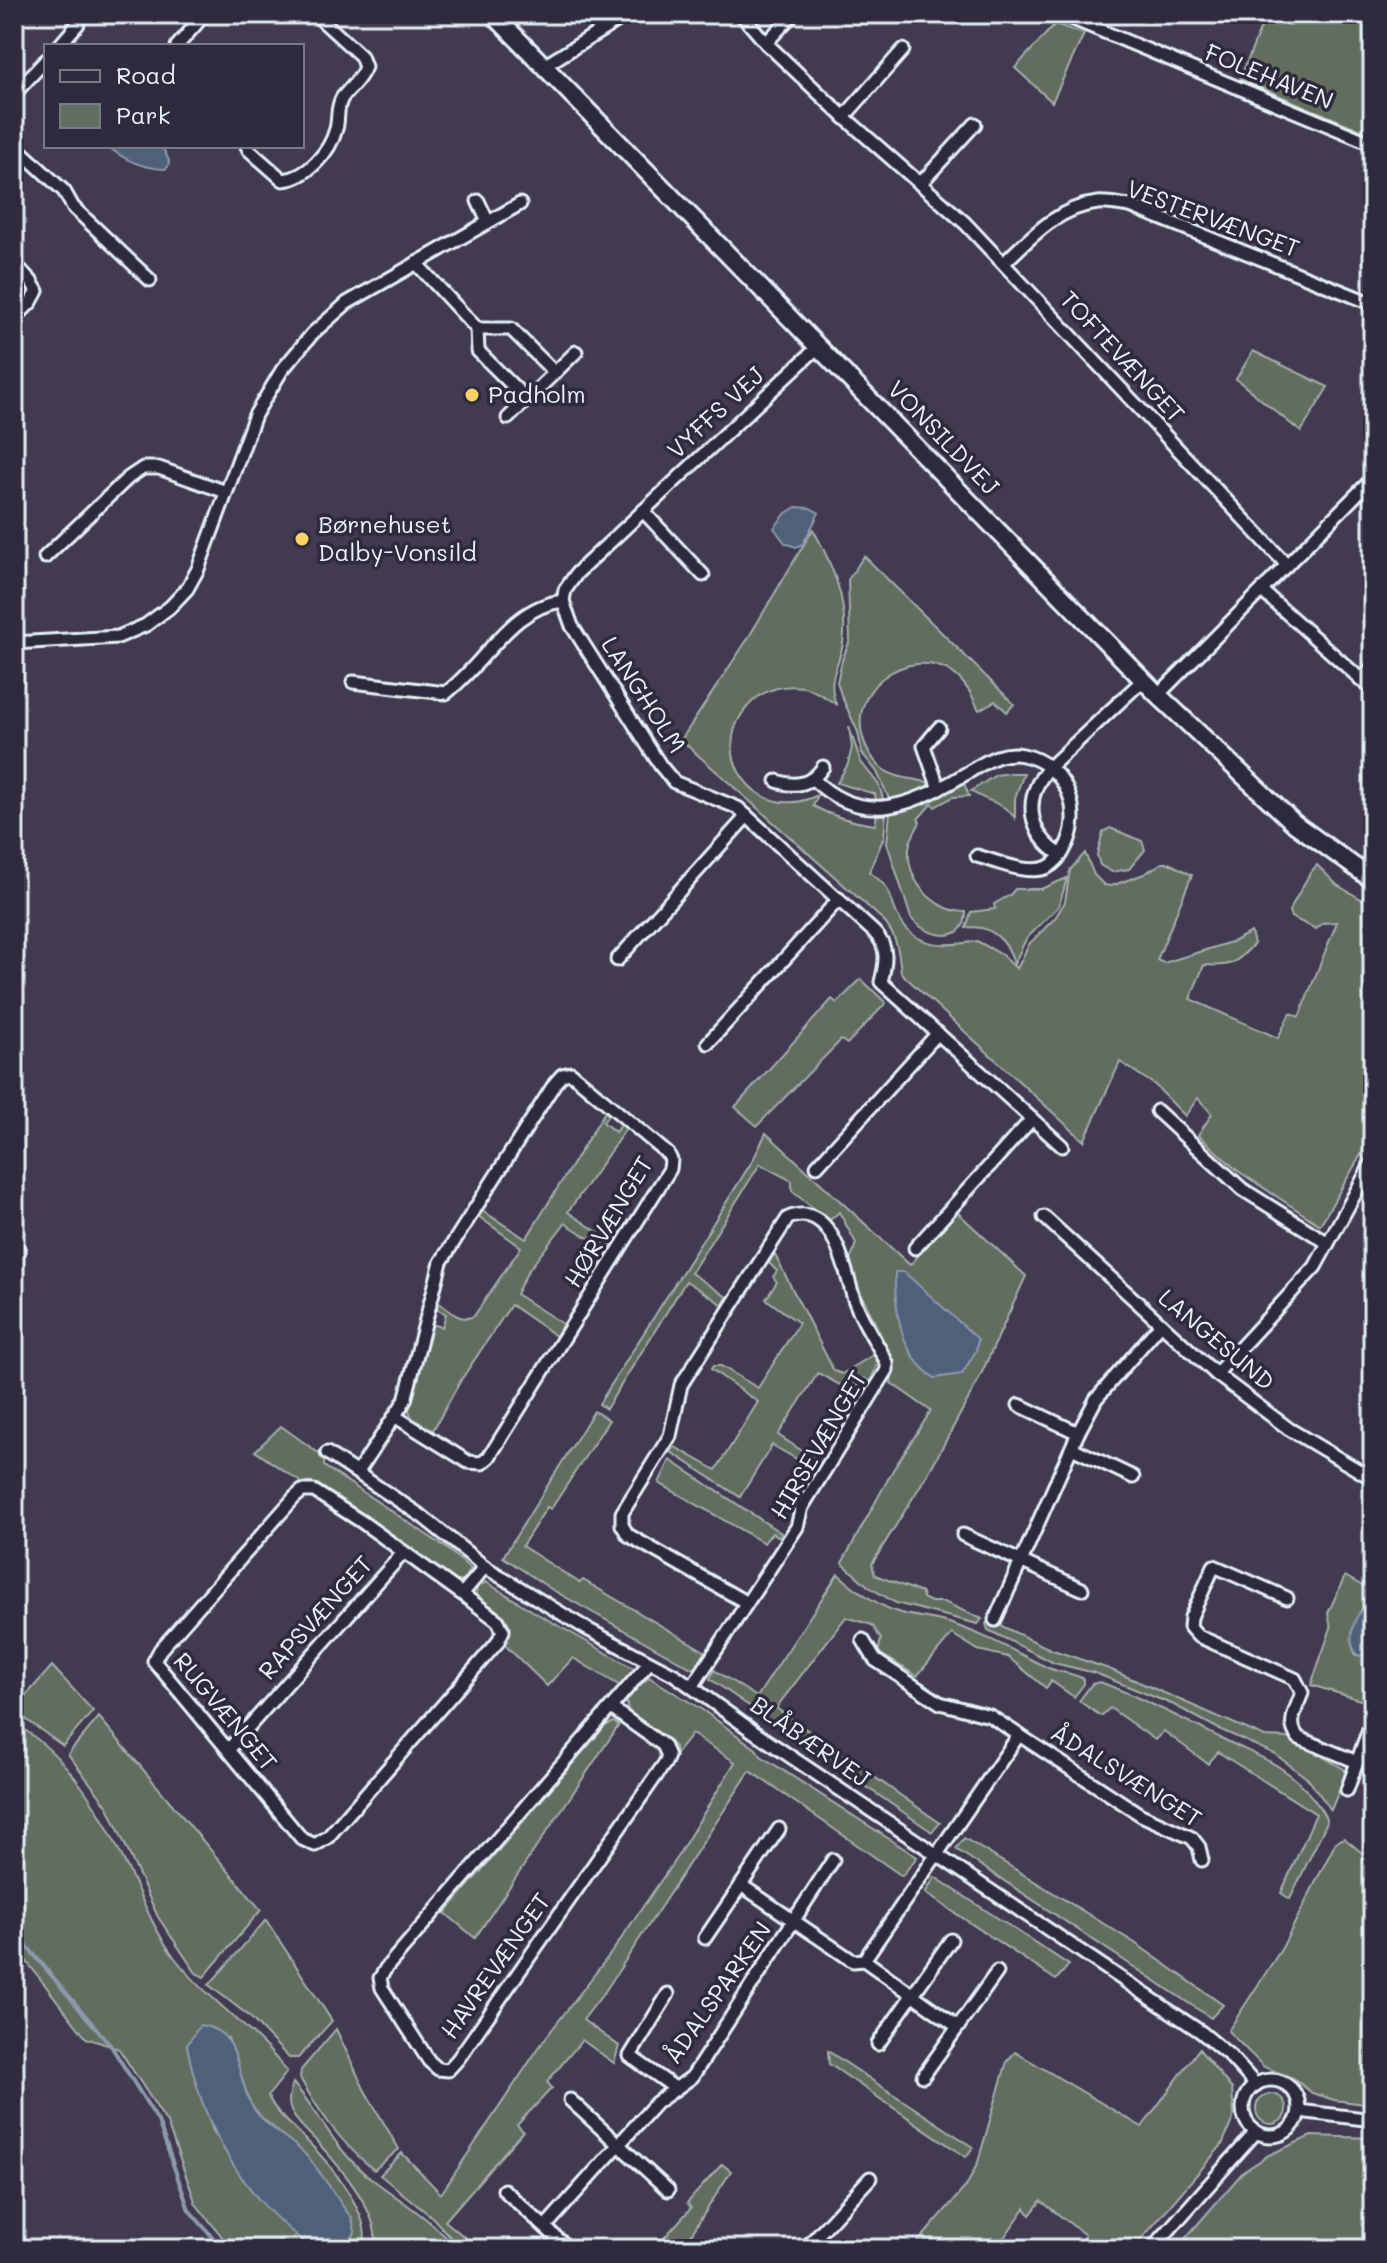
<svg xmlns="http://www.w3.org/2000/svg" width="1387" height="2263" font-family="Mali,sans-serif">
<style>
.green{fill:#626d61;stroke:#a5afac;stroke-width:2}
.water{fill:#50607a;stroke:#8d9aac;stroke-width:2}
.lines{fill:none;stroke-linecap:round;stroke-linejoin:round}
.stream{stroke:#8d9aac;stroke-width:4}
.minor-casing{stroke:#e8f1f8;stroke-width:17}
.secondary-casing{stroke:#e8f1f8;stroke-width:22}
.minor{stroke:#2f2a3d;stroke-width:11}
.secondary{stroke:#2f2a3d;stroke-width:16}
.poi-dot{fill:#ffd166;stroke:#2f2a3d;stroke-width:3}
.labels{text-anchor:middle;stroke-width:7;stroke-linejoin:round;paint-order:stroke}
.street-label{font-size:24px;fill:#e8f1f8;stroke:#2f2a3d}
.poi-label{font-size:24px;fill:#e8f1f8;stroke:#2f2a3d;text-anchor:start}
</style>
<rect width="100%" height="100%" fill="#413a50"/>
<filter id="ink" filterUnits="userSpaceOnUse"><feTurbulence type="fractalNoise" baseFrequency=".0125" numOctaves="2"/><feDisplacementMap in="SourceGraphic" scale="16" xChannelSelector="R" yChannelSelector="G"/><feConvolveMatrix kernelMatrix="1 2 1 2 8 2 1 2 1" color-interpolation-filters="sRGB"/></filter>
<g filter="url(#ink)">
<g class="green">
<path d="M1250,14H1373V135L1240,79L1264,20Z"/>
<path d="M1055,24L1084,34L1052,102L1015,68Z"/>
<path d="M1253,351L1328,387L1301,432L1236,379Z"/>
<path d="M813,529C832,564 849,602 843,643C839,667 826,678 836,704C826,698 814,689 803,687C784,684 765,689 751,703C703,751 756,826 818,795L813,806C833,817 852,822 875,825L877,814H886L884,837L869,872C898,892 886,899 902,923C919,949 951,946 977,941L1001,954L1017,969L1029,944L1055,918L1065,902L1070,870L1085,853L1094,875L1104,885L1111,886L1144,874L1162,863H1169L1192,875L1157,960L1164,963L1234,941L1251,932L1254,944C1235,964 1232,967 1204,965L1190,999L1278,1038L1290,1013L1299,1017L1337,922L1323,923L1316,929L1291,917L1289,911L1310,873L1317,865L1337,885L1373,906V1134L1320,1225L1238,1171L1198,1135L1212,1114L1198,1098L1185,1116L1155,1085L1120,1062L1084,1141L901,973C899,951 897,936 882,919L681,740L747,640Z"/>
<path d="M864,556L1014,704L1007,712L995,701L979,710C975,703 972,694 967,688C929,632 838,682 866,746C870,755 876,764 884,770C899,780 917,778 929,783L923,792L890,801L877,772L862,753L858,732L841,695L837,682L842,660L850,640L848,580Z"/>
<path d="M849,727L861,762L879,785L884,802L876,801L875,794L837,783L848,764L852,747Z"/>
<path d="M1010,773H1024L1015,798V818C1003,801 985,802 971,791L996,775Z"/>
<path d="M964,783L969,796L953,797L935,807L932,803L918,819L920,822C917,828 911,839 910,843C902,878 934,912 966,912C966,946 926,937 911,918L887,843L890,813L925,802Z"/>
<path d="M1110,828L1142,841L1145,850L1129,869L1112,872L1100,865L1097,855L1103,832Z"/>
<path d="M1067,878L1059,906L1026,939L1014,964C1009,942 990,923 966,928L971,912L995,909L994,904L1010,895L1015,889H1041Z"/>
<path d="M861,979L886,1003L847,1044L841,1040L757,1126L735,1107L832,999L837,1003Z"/>
<path d="M606,1110L610,1113L603,1122L615,1132L623,1123L627,1127L568,1212L614,1243L609,1251L565,1223L528,1271L516,1294L563,1324L556,1336L511,1305L461,1380L432,1432L412,1419L409,1410L431,1324L442,1327L446,1314L436,1309L438,1302C449,1310 460,1323 474,1316L521,1247L475,1214L478,1208L526,1239Z"/>
<path d="M766,1133L910,1265L957,1212L1026,1276L978,1381L930,1470L872,1564L875,1575L922,1593L923,1598L931,1602H944L982,1619L978,1624L896,1603L869,1587L842,1563L893,1470L931,1411L891,1383L894,1363L859,1289L850,1261L856,1243L839,1212L829,1221L792,1191V1181L760,1164L691,1273L727,1297L723,1305L686,1281L606,1409L599,1404L753,1160Z"/>
<path d="M774,1253L834,1371L842,1374L873,1355L878,1363L870,1382L864,1378L853,1392L818,1373L778,1435L819,1462L814,1469L772,1445L740,1497L671,1452L675,1447L716,1470L758,1402L711,1369L713,1366H721L758,1388L799,1323L766,1299L777,1282L773,1277L777,1271L769,1263Z"/>
<path d="M594,1411L609,1420L551,1509L547,1507L522,1546L580,1583L583,1580L706,1652L693,1669L551,1589L503,1557Z"/>
<path d="M281,1426L324,1457V1466L445,1547L471,1569L463,1581H455L356,1511L312,1483H302L255,1451Z"/>
<path d="M670,1460L781,1533L780,1537L772,1533L764,1543L659,1483Z"/>
<path d="M838,1574C855,1589 879,1607 901,1613C916,1617 933,1618 949,1623C983,1634 1012,1650 1044,1666C1057,1673 1071,1672 1084,1679V1684L1074,1697L1051,1681L1046,1688L1008,1657L978,1650L952,1634L917,1676L878,1652L881,1639L872,1625L846,1617L776,1708L940,1823L932,1832L710,1679L714,1670L757,1697Z"/>
<path d="M1345,1576L1373,1592V1607H1364C1355,1623 1346,1638 1356,1655H1365L1373,1645V1689L1367,1702L1311,1685L1331,1628L1328,1613Z"/>
<path d="M486,1582L536,1613L635,1669L622,1687L573,1658L547,1686L503,1643L511,1628L505,1617L477,1595L476,1588Z"/>
<path d="M989,1620L1050,1649L1109,1669L1265,1737L1290,1738L1344,1769L1346,1774L1331,1810L1308,1779L1275,1754L1219,1729L1174,1705L1095,1673L1054,1663L988,1630L986,1624Z"/>
<path d="M52,1666L93,1711L63,1746L17,1713L14,1717V1709Z"/>
<path d="M649,1677L704,1711L756,1749L761,1756L917,1857L902,1876L750,1771L606,1990L583,2020L619,2046L614,2063L582,2040L547,2082L552,2088L517,2125L523,2131L445,2221L479,2249H461L433,2218L380,2175L402,2153L441,2194L544,2040L614,1949L677,1857L735,1762L692,1734L676,1754L675,1747L670,1742C657,1733 617,1716 629,1696C634,1689 643,1683 649,1677Z"/>
<path d="M1100,1682C1143,1698 1182,1719 1223,1739C1258,1757 1285,1763 1311,1796C1317,1804 1324,1811 1327,1822L1290,1899L1281,1893L1316,1814L1218,1752L1208,1764L1164,1731L1155,1740L1110,1708L1101,1716L1079,1701L1092,1684Z"/>
<path d="M99,1717L261,1910L204,1977L196,1973L158,1917L108,1807L68,1754Z"/>
<path d="M613,1722L619,1725L475,1938L445,1913L605,1726Z"/>
<path d="M14,1723C71,1757 102,1813 129,1871C143,1901 155,1932 175,1958C208,2001 255,2028 287,2072L268,2096C276,2114 291,2124 304,2138C326,2159 377,2219 362,2249H346L355,2232L352,2219L304,2154L262,2118L250,2103L228,2038L187,2045L192,2068L213,2131L308,2245L317,2249H232L196,2204L167,2123L119,2049L86,2038L14,1945Z"/>
<path d="M964,1838L1135,1943L1223,2005L1211,2018L956,1849Z"/>
<path d="M1344,1838L1373,1862V2105L1334,2100L1312,2093L1293,2078L1264,2067L1228,2031L1282,1948L1336,1842Z"/>
<path d="M935,1877L1069,1965L1056,1980L925,1893Z"/>
<path d="M266,1920L332,2021L298,2058H289L249,2016L209,1985Z"/>
<path d="M336,2029L364,2089L399,2149L374,2170C342,2144 320,2114 300,2078L301,2070Z"/>
<path d="M1199,2049L1232,2089L1234,2116L1222,2145L1133,2249H1080L1085,2235L1041,2201L1030,2215L1025,2208L996,2249H912L967,2185L978,2162L1007,2061L1015,2052L1142,2127Z"/>
<path d="M828,2051L973,2147L966,2157L829,2064Z"/>
<path d="M293,2083C318,2111 334,2147 363,2172C389,2194 437,2221 455,2249H373C386,2219 337,2163 317,2142C309,2133 298,2124 292,2113C287,2103 289,2094 293,2083Z"/>
<circle cx="1271" cy="2109" r="15"/>
<path d="M1311,2136L1373,2138V2249H1176L1243,2172L1269,2155Z"/>
<path d="M722,2164L731,2171L682,2249H659L656,2247L691,2208L687,2203Z"/>
</g>
<g class="water">
<path d="M107,146H162L169,161L168,167L165,169C141,168 125,160 107,146Z"/>
<path d="M796,507L810,508L819,513L803,544L796,547L785,543L774,528L786,513Z"/>
<path d="M895,1272H904L978,1339L976,1351L962,1374L935,1378C901,1357 894,1310 895,1272Z"/>
<path d="M1364,1607H1373V1645L1365,1655L1359,1656C1345,1644 1353,1619 1364,1607Z"/>
<path d="M200,2025C243,2032 234,2070 250,2102C261,2125 287,2136 304,2153C322,2172 336,2198 352,2219L355,2232L346,2249C337,2249 324,2251 315,2248C306,2246 298,2236 290,2230C234,2183 200,2116 187,2045Z"/>
</g>
<g class="lines">
<path class="stream" d="M14,1931L111,2046L158,2121L189,2210L223,2249"/>
<g class="minor-casing">
<g id="minor">
<path d="M741,14L766,43L844,117L965,223L1287,565"/>
<path d="M1061,14L1373,144"/>
<path d="M766,43L793,14"/>
<path d="M59,46L78,24L74,14"/>
<path d="M177,46L205,14"/>
<path d="M544,66L628,14"/>
<path d="M14,94L46,60"/>
<path d="M844,117L903,50"/>
<path d="M14,145L64,191L73,207L150,280"/>
<path d="M247,146L249,150L283,180C307,178 330,152 336,129C339,119 336,108 342,98C350,87 360,81 365,67L361,56L315,14"/>
<path d="M920,184L975,124"/>
<path d="M478,201L488,222"/>
<path d="M14,263L31,281L37,291L31,302L14,319"/>
<path d="M416,263L477,329L478,351L527,400"/>
<path d="M1004,263C1031,237 1058,207 1098,203C1108,202 1120,205 1130,206L1373,304"/>
<path d="M477,329H511L555,373"/>
<path d="M508,418L576,352"/>
<path d="M643,511L703,575"/>
<path d="M45,557L128,478L143,468H159L226,492"/>
<path d="M1263,592L1373,690"/>
<path d="M563,601L572,626L660,765L674,782L738,808L874,932C889,947 886,962 881,982L1062,1146"/>
<path d="M14,643L118,637L146,625L170,607L187,589L198,569L255,415L282,370L313,333L347,303L520,204"/>
<path d="M1360,680L1373,667"/>
<path d="M353,682L446,693C487,662 510,607 563,601L565,590L577,573L819,346"/>
<path d="M1158,695L1373,478"/>
<path d="M813,779C861,826 910,807 962,776C982,765 998,750 1023,755C1066,764 1086,813 1064,850C1061,856 1054,864 1048,867C1028,876 996,861 977,856"/>
<path d="M777,781C796,788 812,784 823,767"/>
<path d="M939,789L924,746L939,728"/>
<path d="M1061,855C1028,834 1022,798 1049,768L1144,679"/>
<path d="M617,960L747,816"/>
<path d="M708,1043L839,899"/>
<path d="M1157,1111L1242,1189L1328,1243"/>
<path d="M817,1166L938,1033"/>
<path d="M1044,1217L1216,1374L1289,1429L1373,1479"/>
<path d="M14,1245L19,1251"/>
<path d="M915,1248L1032,1119"/>
<path d="M1216,1374L1315,1267L1373,1161"/>
<path d="M1019,1405L1078,1433"/>
<path d="M1072,1448L1133,1477"/>
<path d="M327,1453L423,1517L485,1567L587,1629L675,1675L754,1732L1201,2032L1229,2055L1256,2085"/>
<path d="M358,1472L405,1400L441,1262L555,1083L562,1075L571,1073L668,1154L671,1160L670,1169L489,1457L482,1463L468,1462L396,1417"/>
<path d="M963,1535L1082,1589"/>
<path d="M462,1594L362,1522L314,1491H302L294,1498L160,1650L154,1661L302,1839L315,1845L328,1837L497,1643L503,1631L498,1621L462,1594L485,1567"/>
<path d="M1287,1598L1214,1566L1191,1617L1190,1627L1198,1636L1295,1679L1302,1693C1296,1709 1286,1725 1299,1738L1357,1762"/>
<path d="M995,1620L1078,1433L1096,1399L1161,1324"/>
<path d="M692,1687L797,1527L802,1507L887,1370V1363C876,1341 860,1319 853,1296C844,1266 832,1200 788,1218L681,1385L670,1436L622,1513V1525L628,1535L747,1603"/>
<path d="M611,1708L663,1745L668,1756L665,1763L458,2059L448,2070L438,2069L429,2061L382,1988L380,1978L386,1968L649,1663"/>
<path d="M1019,1735L1141,1815L1192,1838L1199,1847L1202,1860"/>
<path d="M229,1749L404,1552"/>
<path d="M1347,1790L1373,1718"/>
<path d="M741,1885L853,1961L864,1960L1019,1735L990,1716L940,1703L875,1660L863,1640"/>
<path d="M705,1938L779,1829"/>
<path d="M864,1960L958,2027"/>
<path d="M668,1994L630,2056L675,2088"/>
<path d="M878,2044L951,1940"/>
<path d="M923,2076L997,1972"/>
<circle cx="1271" cy="2108" r="28"/>
<path d="M570,2100L668,2190"/>
<path d="M1299,2111L1373,2120"/>
<path d="M504,2190L569,2249"/>
<path d="M545,2227L656,2103L692,2077L833,1860"/>
<path d="M805,2249L870,2178"/>
<path d="M1152,2249L1256,2132"/>
</g>
</g>
<g class="secondary-casing">
<path id="secondary" d="M493,14L1158,695L1295,824L1373,880"/>
</g>
<use href="#minor" class="minor"/>
<use href="#secondary" class="secondary"/>
</g>
</g>
<g class="poi-dot">
<circle cx="472" cy="395" r="8"/>
<circle cx="302" cy="539" r="8"/>
</g>
<g class="labels">
<g class="street-label">
<text transform="translate(1269 77) rotate(22)" y="8">FOLEHAVEN</text>
<text transform="translate(1213 219) rotate(20)" y="8">VESTERVÆNGET</text>
<text transform="translate(1122 357) rotate(47)" y="8">TOFTEVÆNGET</text>
<text transform="translate(716 413) rotate(-43)" y="8">VYFFS VEJ</text>
<text transform="translate(943 438) rotate(46)" y="8">VONSILDVEJ</text>
<text transform="translate(643 695) rotate(57)" y="8">LANGHOLM</text>
<text transform="translate(609 1222) rotate(-59)" y="8">HØRVÆNGET</text>
<text transform="translate(1216 1340) rotate(40)" y="8">LANGESUND</text>
<text transform="translate(819 1445) rotate(-60)" y="8">HIRSEVÆNGET</text>
<text transform="translate(316 1618) rotate(-48)" y="8">RAPSVÆNGET</text>
<text transform="translate(225 1712) rotate(50)" y="8">RUGVÆNGET</text>
<text transform="translate(810 1742) rotate(35)" y="8">BLÅBÆRVEJ</text>
<text transform="translate(1126 1776) rotate(32)" y="8">ÅDALSVÆNGET</text>
<text transform="translate(496 1966) rotate(-55)" y="8">HAVREVÆNGET</text>
<text transform="translate(718 1993) rotate(-55)" y="8">ÅDALSPARKEN</text>
</g>
<g class="poi-label">
<text x="488" y="403">Padholm</text>
<text x="318" y="533">Børnehuset<tspan x="318" dy="28">Dalby-Vonsild</tspan></text>
</g>
</g>
<rect width="1387" height="2263" fill="none" stroke="#2f2a3d" stroke-width="48"/>
<rect x="24" y="24" width="1339" height="2215" fill="none" stroke="#e8f1f8" stroke-width="3" filter="url(#ink)"/>
<rect x="44" y="44" width="260" height="104" fill="#2f2a3d" stroke="#797a88" stroke-width="2"/>
<rect x="60" y="70" width="40" height="12" fill="#2f2a3d" stroke="#797a88" stroke-width="2"/>
<text x="116" y="84" font-size="24" fill="#e8f1f8">Road</text>
<rect x="60" y="104" width="40" height="24" fill="#626d61" stroke="#797a88" stroke-width="2"/>
<text x="116" y="124" font-size="24" fill="#e8f1f8">Park</text>
</svg>
